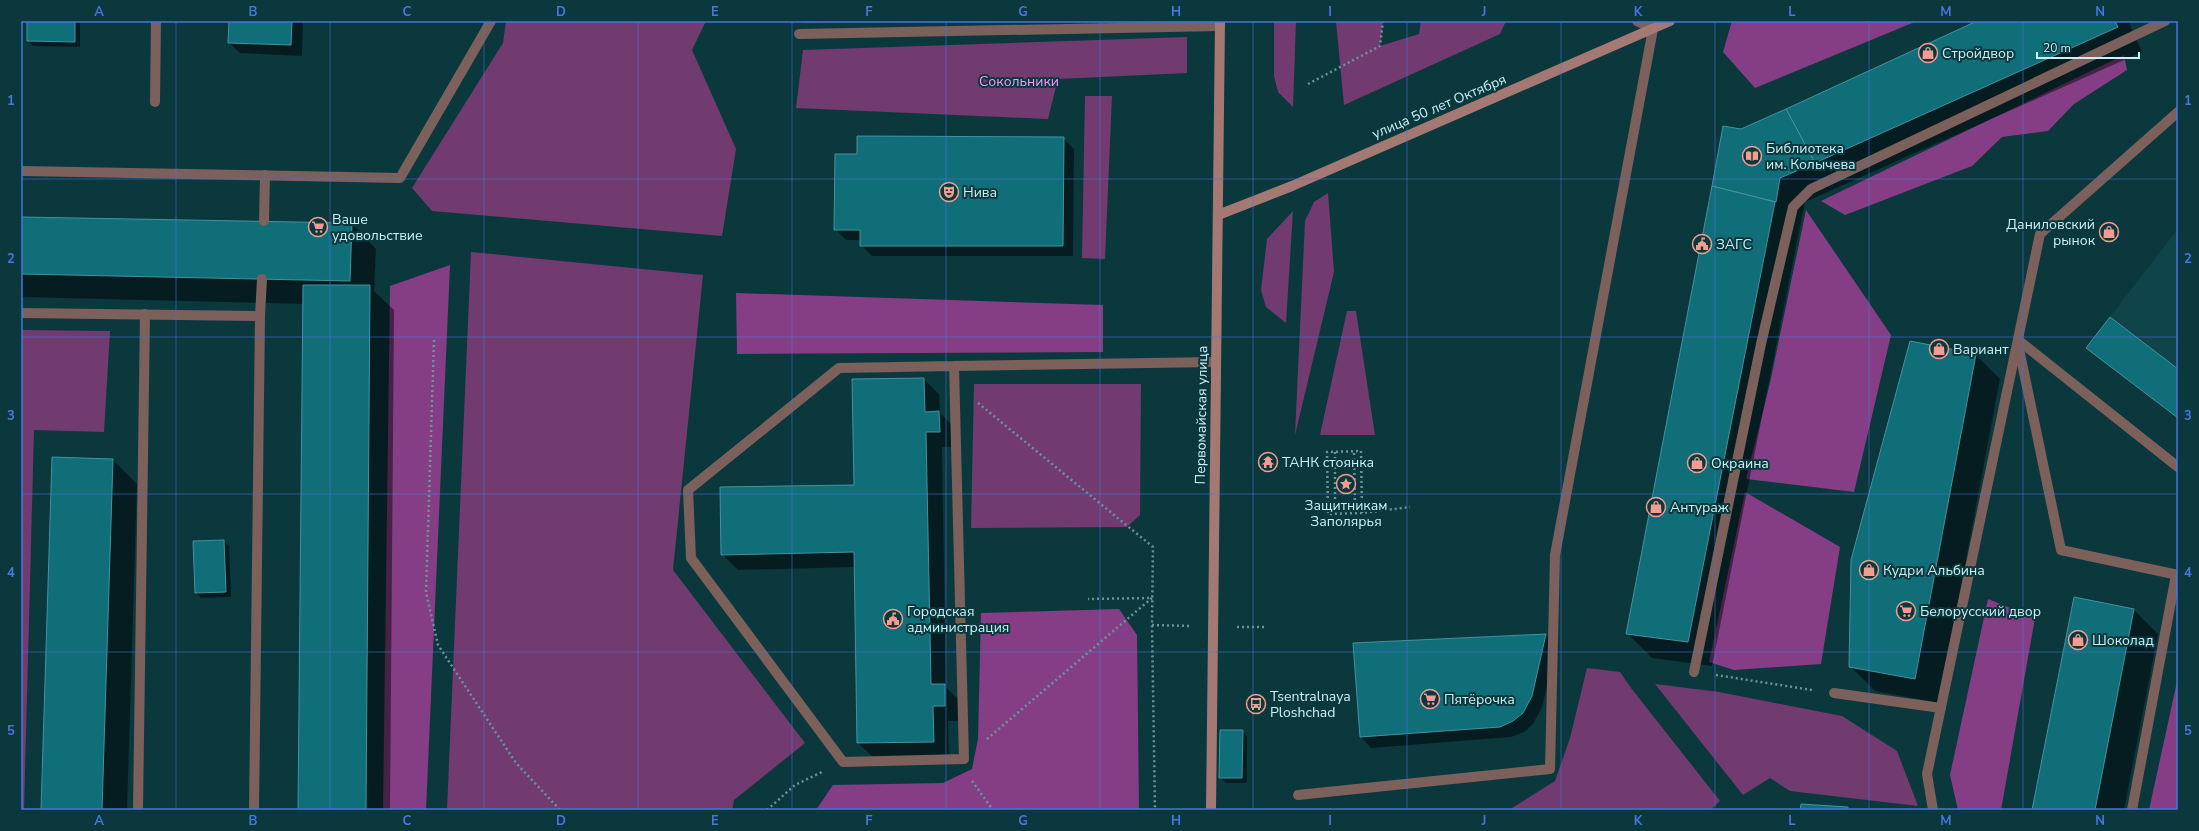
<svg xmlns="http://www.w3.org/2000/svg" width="2199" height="831" font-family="'Nunito Sans',sans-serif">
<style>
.built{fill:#10444b}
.green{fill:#713b70}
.forest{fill:#853e85}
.shadow{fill:#0007}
.building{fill:#106e79;stroke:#43939e}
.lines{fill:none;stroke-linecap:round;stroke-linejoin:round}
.path{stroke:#6b9499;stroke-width:2.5;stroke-dasharray:2 3;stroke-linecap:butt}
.lane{stroke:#7b605c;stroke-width:10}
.street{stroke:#7b605c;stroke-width:10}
.secondary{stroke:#a47974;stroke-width:10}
.grid{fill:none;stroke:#4876e0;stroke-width:1;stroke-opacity:0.55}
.labels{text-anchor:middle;stroke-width:4;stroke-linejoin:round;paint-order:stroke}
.poi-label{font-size:14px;fill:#cbf0f6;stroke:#0b383d;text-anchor:start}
.park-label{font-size:14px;fill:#fb9afa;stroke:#0b383d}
.street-label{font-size:14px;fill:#cbf0f6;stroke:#0b383d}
.neatline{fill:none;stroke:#4876e0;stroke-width:1.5}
.grid-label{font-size:13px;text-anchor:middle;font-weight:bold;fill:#4876e0}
</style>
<rect width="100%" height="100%" fill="#0b383d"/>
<path class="built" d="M2177,230H2178V369L2110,317Z"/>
<g class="green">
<path d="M506,21H706L692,50L736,149L722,236L432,211L412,188L503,43Z"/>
<path d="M803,21H880L803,23Z"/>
<path d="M1274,21H1296L1293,107L1278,92L1274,76Z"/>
<path d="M1336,21H1383L1380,46L1419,34L1421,21H1506L1500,34L1344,105Z"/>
<path d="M1187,37V73L1058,79L1048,119L796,108L803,50Z"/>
<path d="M1085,96H1112L1105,259L1082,258Z"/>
<path d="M1328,193L1334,272L1295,435L1305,221L1314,202Z"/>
<path d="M1293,211L1286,323L1266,307L1261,290L1267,239Z"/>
<path d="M471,252L703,275L673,570L805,743L734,800L732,810H447Z"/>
<path d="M1347,311H1356L1375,435H1320Z"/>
<path d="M21,330L110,331L104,432L34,430L24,810H21Z"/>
<path d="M974,384H1141L1140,515L1127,527L971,528Z"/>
<path d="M1587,668L1620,672L1631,688L1720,801L1710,810H1509L1555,781L1570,738Z"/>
<path d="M1655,684L1719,692L1842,716L1897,751L1918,806L1790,791L1770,778L1743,795Z"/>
</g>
<g class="forest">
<path d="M1732,21H1917L1755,88L1723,52Z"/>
<path d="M2124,55L2127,70L2074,104L2048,131L2002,137L1972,166L1845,215L1821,201Z"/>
<path d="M1806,210L1891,335L1854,492L1746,479L1770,383Z"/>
<path d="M450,265L426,810H383L390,286Z"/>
<path d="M736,293L1103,305V352L737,354Z"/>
<path d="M1745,492L1840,547L1821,664L1734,670L1709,662Z"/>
<path d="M1988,599L2035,618L2001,810H1958L1950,775Z"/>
<path d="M1119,609L1137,635L1139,810H816L833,785L943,783L972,769L978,739L981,613Z"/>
<path d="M2178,677V810H2149Z"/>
</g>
<g class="shadow">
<path d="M28,21H80V47L33,46L28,41Z"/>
<path d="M230,21H303L302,56L240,53L229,43Z"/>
<path d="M1979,21H2128L2142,52L1805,202L1712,666L1652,658L1628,634L1724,127L1741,130Z"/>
<path d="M1063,138L1074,149L1073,256H872L861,245V240H846L835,229L858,155Z"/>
<path d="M21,219L352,224L376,249L374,291L394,310L390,810H299L304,304L21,297Z"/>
<path d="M1976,355L2000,379L1939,703L1875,691L1850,666Z"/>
<path d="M924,379L939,394L940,413L955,428V447H942L946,687L960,701V721H948L949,757L874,758L858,743L855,567L738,570L722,554L855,486Z"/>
<path d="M113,460L137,484L127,810H42Z"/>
<path d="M223,541L229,546L231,597L201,598L196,593Z"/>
<path d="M2074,598L2134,610L2158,634L2124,810H2033Z"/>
<path d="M1546,635L1557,646L1542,707L1533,724L1524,732L1511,737L1371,748L1361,737L1354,644Z"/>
<path d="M1242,731L1247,736V783H1226L1220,778Z"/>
</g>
<g class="building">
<path d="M27,21H75V42L27,41Z"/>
<path d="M229,21H292L291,45L228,43Z"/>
<path d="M1977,21H2115L2118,27L1815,163L1786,109Z"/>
<path d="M1786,109L1815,163L1780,178L1776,202L1712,186L1723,126L1741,129Z"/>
<path d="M857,136L1064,137L1063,246H860V230H834L835,154H857Z"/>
<path d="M1712,186L1775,202L1688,642L1626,634Z"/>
<path d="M21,217L352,223L350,281L21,274Z"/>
<path d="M303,285H370L366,810H298Z"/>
<path d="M2110,317L2178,369V418L2086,348Z"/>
<path d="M1910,341L1976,354L1915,679L1849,667L1851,560Z"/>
<path d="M924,378L925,412L939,411L940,432H926L931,684H945V706H933L934,742L857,743L854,552L721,555L720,487L854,485L852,379Z"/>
<path d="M52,457L113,459L102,810H41Z"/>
<path d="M224,540L226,592L195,593L193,541Z"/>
<path d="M2074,597L2134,609L2095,810H2032Z"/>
<path d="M1546,634L1532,696L1523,713L1513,721L1500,727L1360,737L1353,643Z"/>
<path d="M1220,730H1243L1242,778H1219Z"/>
<path d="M1801,804L1848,807V810H1800Z"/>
</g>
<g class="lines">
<g class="path">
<path d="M1308,84L1380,46L1383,21"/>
<path d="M434,340L426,592L438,645L516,763L560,810"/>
<path d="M978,403L1153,547L1152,625L1155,810"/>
<path d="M1335,452V506H1355L1354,452"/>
<path d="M1362,513L1361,451L1327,452L1328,514L1362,513L1410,507"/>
<path d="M1152,625L1190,626"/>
<path d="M1237,627H1264"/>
<path d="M1716,675L1812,690"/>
<path d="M987,739L1152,598L1088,599"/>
<path d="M972,781L993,810"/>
<path d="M767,810L795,785L822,772"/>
</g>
<g class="lane">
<path d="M155,102L156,21"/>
<path d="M21,171L400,178L491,21"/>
<path d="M264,221L265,175"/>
<path d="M21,313L260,316L254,810"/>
<path d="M260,316L262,279"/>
<path d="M2018,340L2178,467"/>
<path d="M2018,344L2061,550L2178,575"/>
<path d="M954,366L839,368L688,490L691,558L843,762L964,759L954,366L1216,362"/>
<path d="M1694,672L1761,344L1793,207L1811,189L2165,21"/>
<path d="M1834,693L1941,708"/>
<path d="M1298,795L1550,769L1555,555L1653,29"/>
<path d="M138,810L145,314"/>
<path d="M1933,810L1927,774L2040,234L2178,112"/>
<path d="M2132,810L2176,575"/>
</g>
<g class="street">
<path d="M1637,21L1653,29"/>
<path d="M799,34L1220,26"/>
</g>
<g class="secondary">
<path d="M1218,215L1292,186L1670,21"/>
<path d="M1211,810L1220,21"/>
</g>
</g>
<path class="grid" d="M176,21V810M330,21V810M484,21V810M638,21V810M792,21V810M946,21V810M1100,21V810M1253,21V810M1407,21V810M1561,21V810M1715,21V810M1869,21V810M2023,21V810M21,179H2178M21,337H2178M21,494H2178M21,652H2178"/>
<defs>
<g id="shop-ring" transform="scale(1)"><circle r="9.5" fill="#0b383d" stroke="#f59c91" stroke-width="1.5"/><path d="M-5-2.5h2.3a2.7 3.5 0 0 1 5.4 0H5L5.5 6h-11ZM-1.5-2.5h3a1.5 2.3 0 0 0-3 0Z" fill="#f59c91"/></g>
<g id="library-ring" transform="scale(1)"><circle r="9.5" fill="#0b383d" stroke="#f59c91" stroke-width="1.5"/><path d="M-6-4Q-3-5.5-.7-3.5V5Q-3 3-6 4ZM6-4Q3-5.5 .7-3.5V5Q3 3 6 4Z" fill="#f59c91"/></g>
<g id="theatre-ring" transform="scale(1)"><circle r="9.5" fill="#0b383d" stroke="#f59c91" stroke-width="1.5"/><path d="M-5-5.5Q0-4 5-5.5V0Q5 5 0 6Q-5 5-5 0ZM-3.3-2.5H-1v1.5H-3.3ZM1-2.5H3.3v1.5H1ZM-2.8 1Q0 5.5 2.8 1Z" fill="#f59c91"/></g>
<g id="supermarket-ring" transform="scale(1)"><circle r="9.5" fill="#0b383d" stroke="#f59c91" stroke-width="1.5"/><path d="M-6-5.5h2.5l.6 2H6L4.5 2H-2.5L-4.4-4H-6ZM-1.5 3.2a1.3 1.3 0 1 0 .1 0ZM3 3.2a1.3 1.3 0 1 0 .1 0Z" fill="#f59c91"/></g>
<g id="civic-ring" transform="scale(1)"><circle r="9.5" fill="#0b383d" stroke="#f59c91" stroke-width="1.5"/><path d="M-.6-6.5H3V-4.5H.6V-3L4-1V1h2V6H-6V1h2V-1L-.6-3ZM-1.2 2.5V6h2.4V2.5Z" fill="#f59c91"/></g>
<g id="temple-ring" transform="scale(1)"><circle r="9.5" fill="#0b383d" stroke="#f59c91" stroke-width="1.5"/><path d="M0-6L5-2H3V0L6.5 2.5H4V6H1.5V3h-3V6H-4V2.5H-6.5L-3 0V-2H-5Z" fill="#f59c91"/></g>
<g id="sight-ring" transform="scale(1)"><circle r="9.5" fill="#0b383d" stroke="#f59c91" stroke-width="1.5"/><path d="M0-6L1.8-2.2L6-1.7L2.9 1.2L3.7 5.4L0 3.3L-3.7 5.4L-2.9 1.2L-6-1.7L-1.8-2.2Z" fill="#f59c91"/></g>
<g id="bus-ring" transform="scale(1)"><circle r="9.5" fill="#0b383d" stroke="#f59c91" stroke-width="1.5"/><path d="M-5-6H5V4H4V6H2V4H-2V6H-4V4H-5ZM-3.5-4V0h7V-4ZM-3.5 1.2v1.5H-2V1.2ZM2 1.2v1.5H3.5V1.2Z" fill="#f59c91"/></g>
</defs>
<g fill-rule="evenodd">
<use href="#shop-ring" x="1928" y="53"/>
<use href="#library-ring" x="1752" y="156"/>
<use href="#theatre-ring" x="949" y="192"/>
<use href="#supermarket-ring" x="318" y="227"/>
<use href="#shop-ring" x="2109" y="232"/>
<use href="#civic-ring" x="1702" y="244"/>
<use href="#shop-ring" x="1939" y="349"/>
<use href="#temple-ring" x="1268" y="462"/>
<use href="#shop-ring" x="1697" y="463"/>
<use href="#sight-ring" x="1346" y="484"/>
<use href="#shop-ring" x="1656" y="507"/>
<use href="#shop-ring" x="1869" y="570"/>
<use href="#supermarket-ring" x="1906" y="611"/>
<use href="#civic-ring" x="893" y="619"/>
<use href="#shop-ring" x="2078" y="640"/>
<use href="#supermarket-ring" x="1430" y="699"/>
<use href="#bus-ring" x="1256" y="704"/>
</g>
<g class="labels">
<g class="poi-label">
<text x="1942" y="58">Стройдвор</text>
<text x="1766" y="153">Библиотека<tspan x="1766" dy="16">им. Колычева</tspan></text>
<text x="963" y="197">Нива</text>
<text x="332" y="224">Ваше<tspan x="332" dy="16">удовольствие</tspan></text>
<text x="2095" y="229" text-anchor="end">Даниловский<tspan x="2095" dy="16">рынок</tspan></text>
<text x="1716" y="249">ЗАГС</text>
<text x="1953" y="354">Вариант</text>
<text x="1282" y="467">ТАНК стоянка</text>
<text x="1711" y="468">Окраина</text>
<text x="1346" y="510" text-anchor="middle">Защитникам<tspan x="1346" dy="16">Заполярья</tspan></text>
<text x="1670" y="512">Антураж</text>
<text x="1883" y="575">Кудри Альбина</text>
<text x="907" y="616">Городская<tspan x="907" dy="16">администрация</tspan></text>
<text x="1920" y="616">Белорусский двор</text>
<text x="2092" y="645">Шоколад</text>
<text x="1270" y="701">Tsentralnaya<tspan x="1270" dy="16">Ploshchad</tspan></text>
<text x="1444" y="704">Пятёрочка</text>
</g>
<g class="park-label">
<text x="1019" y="86">Сокольники</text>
</g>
<g class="street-label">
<text transform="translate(1439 106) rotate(-23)" y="5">улица 50 лет Октября</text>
<text transform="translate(1201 415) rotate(-89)" y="5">Первомайская улица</text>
</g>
</g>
<rect width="2199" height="831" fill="none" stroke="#0b383d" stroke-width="44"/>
<path d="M2037 52v6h102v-6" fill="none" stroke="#cbf0f6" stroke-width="2"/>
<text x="2043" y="52" font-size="12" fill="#cbf0f6" stroke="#0b383d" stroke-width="3" paint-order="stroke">20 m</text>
<rect x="22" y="22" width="2155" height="787" class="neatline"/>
<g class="grid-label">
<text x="99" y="16">A</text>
<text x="253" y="16">B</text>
<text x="407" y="16">C</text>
<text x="561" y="16">D</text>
<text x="715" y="16">E</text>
<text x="869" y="16">F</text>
<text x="1023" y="16">G</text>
<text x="1176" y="16">H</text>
<text x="1330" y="16">I</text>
<text x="1484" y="16">J</text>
<text x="1638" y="16">K</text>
<text x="1792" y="16">L</text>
<text x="1946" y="16">M</text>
<text x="2100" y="16">N</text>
<text x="11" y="105">1</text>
<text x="2188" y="105">1</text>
<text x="11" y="263">2</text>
<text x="2188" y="263">2</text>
<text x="11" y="420">3</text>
<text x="2188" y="420">3</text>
<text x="11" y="577">4</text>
<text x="2188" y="577">4</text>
<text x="11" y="735">5</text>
<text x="2188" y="735">5</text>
<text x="99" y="825">A</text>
<text x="253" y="825">B</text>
<text x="407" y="825">C</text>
<text x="561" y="825">D</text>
<text x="715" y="825">E</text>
<text x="869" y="825">F</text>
<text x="1023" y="825">G</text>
<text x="1176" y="825">H</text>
<text x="1330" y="825">I</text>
<text x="1484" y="825">J</text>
<text x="1638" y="825">K</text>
<text x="1792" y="825">L</text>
<text x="1946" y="825">M</text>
<text x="2100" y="825">N</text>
</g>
</svg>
